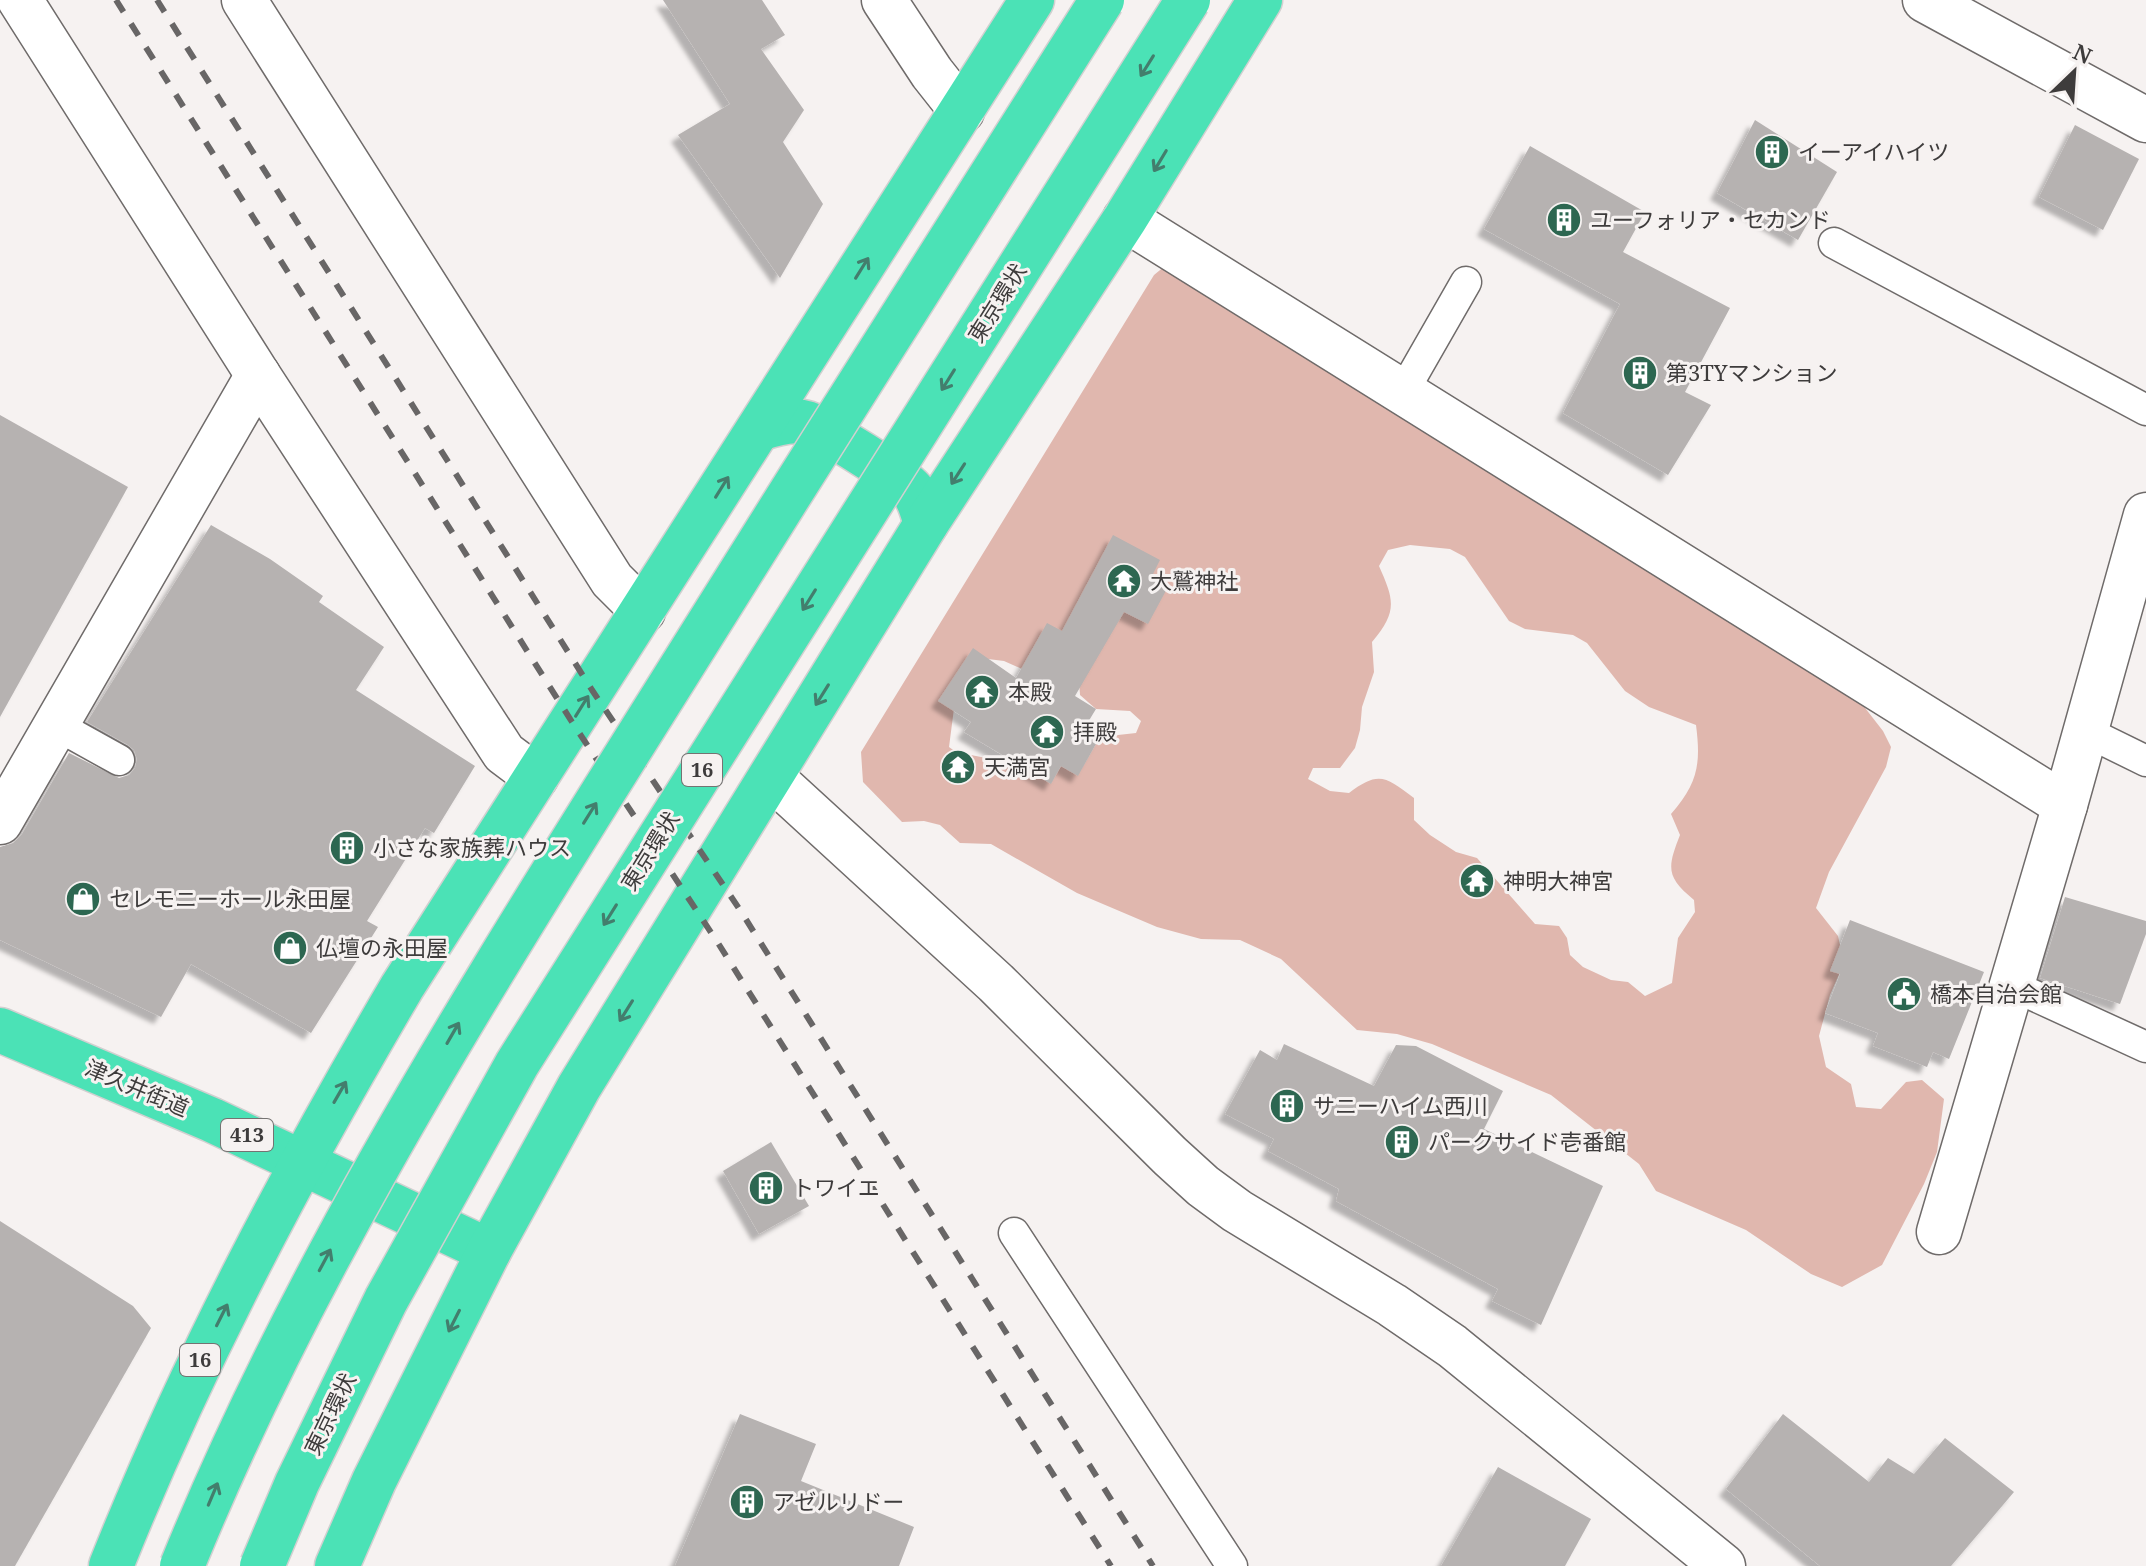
<svg xmlns="http://www.w3.org/2000/svg" width="2146" height="1566" font-family="'Noto Serif','Noto Sans JP',serif">
<style>
.green{fill:#e0b7ae;fill-rule:evenodd}
.building{fill:#b6b2b1;filter:url(#shadow)}
.lines{fill:none;stroke-linecap:round;stroke-linejoin:round}
.service-casing{stroke:#6f6b6a;stroke-width:33}
.minor-casing{stroke:#6f6b6a;stroke-width:47}
.tertiary-casing{stroke:#6f6b6a;stroke-width:47}
.trunk-casing{stroke:#d1d0d0;stroke-width:47}
.service{stroke:#fff;stroke-width:30}
.minor{stroke:#fff;stroke-width:44}
.tertiary{stroke:#fff;stroke-width:44}
.trunk{stroke:#4be2b6;stroke-width:44}
.rail{stroke:#686666;stroke-width:6;stroke-dasharray:14 14;stroke-linecap:butt}
.trunk-bridge-casing{stroke:#d1d0d0;stroke-width:47;stroke-linecap:butt}
.trunk-bridge{stroke:#4be2b6;stroke-width:44}
.oneway{stroke:#437e6d}
.labels{text-anchor:middle;stroke-width:6;stroke-linejoin:round;paint-order:stroke}
.shield{fill:#f6f2f1;stroke:#757372;stroke-width:2}
.shield-label{font-size:20px;font-weight:bold;fill:#3e3c3c}
.poi-label{font-size:22px;fill:#3e3c3c;stroke:#f6f2f1;text-anchor:start}
.street-label{font-size:22px;fill:#3e3c3c;stroke:#f6f2f1}
</style>
<defs>
<filter id="shadow"><feDropShadow dx="-7" dy="7" stdDeviation="2" flood-color="#0004"/></filter>
</defs>
<rect width="100%" height="100%" fill="#f6f2f1"/>
<path class="green" d="M1171,261L1862,704L1883,731L1891,747L1886,767L1829,872L1816,908L1838,936L1844,963L1830,995L1819,1036L1826,1067L1851,1084L1856,1107L1881,1109L1906,1082L1922,1080L1944,1099L1937,1152L1924,1184L1882,1265L1842,1287L1811,1274L1746,1230L1656,1191L1639,1164L1551,1095L1432,1044L1397,1034L1357,1030L1281,959L1240,940L1201,939L1157,927L1077,893L991,844L960,843L940,825L924,821L902,822L863,782L861,752L1154,275ZM1410,545L1450,549L1465,557L1509,621L1525,629L1573,635L1587,643L1625,691L1649,707L1696,725C1701,764 1698,783 1671,814L1680,835C1667,868 1666,877 1694,900L1695,912L1678,938L1672,983L1645,996L1628,982L1611,980L1583,967L1570,955L1567,938L1559,926L1535,924L1477,858L1456,852L1430,835L1414,820V798C1386,777 1379,770 1349,793L1330,791L1308,779L1313,768H1340L1355,748L1360,730L1362,707L1374,672L1372,642C1398,611 1394,600 1379,566L1388,550ZM980,658L1004,661L1029,672L1079,680L1080,695L1096,709L1130,711L1141,721L1136,733L1100,737L1078,775L1061,766L1051,783L1016,764L956,752L949,747L956,693Z"/>
<g class="building">
<path d="M663,0H762L785,35L761,49L804,110L783,142L823,204L780,278L678,135L730,104Z"/>
<path d="M1755,120L1837,172L1798,240L1717,193Z"/>
<path d="M2075,125L2139,159L2103,230L2039,197Z"/>
<path d="M1530,146L1645,212L1623,252L1730,308L1685,392L1711,405L1668,475L1563,413L1620,304L1484,229Z"/>
<path d="M0,415L128,487L0,717Z"/>
<path d="M211,525L270,559L323,596L319,602L384,647L356,690L475,766L434,833L425,828L367,921L378,927L311,1033L191,964L161,1017L0,940V847L13,843L22,834L69,753L119,778L129,775L135,768L137,759L134,750L128,745L87,722Z"/>
<path d="M1113,535L1160,560L1152,576L1169,585L1148,624L1124,612L1075,696L1096,709L1085,727L1100,737L1078,776L1061,766L1051,784L964,732L971,722L938,701L973,648L1016,678L1047,623L1062,631Z"/>
<path d="M2065,897L2146,921V934L2120,1004L2040,978Z"/>
<path d="M1850,920L1984,972L1949,1059L1933,1052L1927,1067L1873,1046L1878,1033L1825,1013L1840,974L1830,971Z"/>
<path d="M1284,1044L1374,1086L1396,1045L1416,1046L1503,1091L1484,1129L1603,1186L1541,1325L1492,1301L1498,1289L1336,1201L1339,1189L1268,1151L1274,1139L1225,1114L1260,1050L1277,1060Z"/>
<path d="M771,1142L809,1206L759,1234L723,1171Z"/>
<path d="M0,1221L133,1306L151,1328L15,1566H0Z"/>
<path d="M740,1414L816,1444L801,1481L914,1527L899,1566H675Z"/>
<path d="M1783,1414L1869,1482L1888,1458L1914,1474L1945,1438L2014,1492L1951,1566H1820L1726,1489Z"/>
<path d="M1498,1467L1591,1519L1565,1566H1441Z"/>
</g>
<g class="lines">
<g class="service-casing">
<g id="service">
<path d="M1834,243L2146,410"/>
<path d="M1403,392L1466,282"/>
<path d="M56,725L119,760"/>
<path d="M2085,731L2146,761"/>
<path d="M2011,985L2146,1047"/>
<path d="M1014,1233L1232,1566"/>
</g>
</g>
<g class="minor-casing">
<g id="minor">
<path d="M20,0L258,375L504,753L536,777"/>
<path d="M244,0L612,580L643,611"/>
<path d="M884,0L932,73L962,111"/>
<path d="M1925,0L2146,120"/>
<path d="M1125,219L2065,805"/>
<path d="M0,822L258,375"/>
<path d="M1939,1232L2065,805L2146,515"/>
</g>
</g>
<g class="tertiary-casing">
<path id="tertiary" d="M771,777L996,983L1170,1156L1203,1186L1237,1211L1392,1305L1452,1346L1723,1566"/>
</g>
<g class="trunk-casing">
<g id="trunk">
<path d="M759,429C774,424 792,418 807,423C824,429 902,477 912,490C920,500 922,512 926,524"/>
<path d="M0,1030L212,1120L489,1251"/>
<path d="M111,1566C191,1365 292,1174 402,987L1032,0"/>
<path d="M337,1566L374,1481L489,1251L579,1087L926,524L1125,219L1260,0"/>
</g>
</g>
<use href="#service" class="service"/>
<use href="#minor" class="minor"/>
<use href="#tertiary" class="tertiary"/>
<use href="#trunk" class="trunk"/>
<g class="rail">
<path d="M116,0L572,722L718,943L1111,1566"/>
<path d="M157,0L592,690L740,910L1153,1566"/>
</g>
<g class="trunk-bridge-casing">
<g id="trunk-bridge">
<path d="M182,1566C295,1288 452,1034 610,781C773,520 937,260 1102,0"/>
<path d="M262,1566L297,1483L386,1300L517,1064L1188,0"/>
</g>
</g>
<use href="#trunk-bridge" class="trunk-bridge"/>
</g>
<defs><path id="oneway-shaft" d="M-6 0H5M1.5-3L5.5 0L1.5 3" fill="none" stroke-width="1.6" stroke-linecap="round" stroke-linejoin="round" transform="scale(2)"/></defs>
<g class="oneway">
<use href="#oneway-shaft" transform="translate(1147 66) rotate(122)"/>
<use href="#oneway-shaft" transform="translate(1160 161) rotate(121)"/>
<use href="#oneway-shaft" transform="translate(862 268) rotate(-58)"/>
<use href="#oneway-shaft" transform="translate(948 380) rotate(122)"/>
<use href="#oneway-shaft" transform="translate(958 474) rotate(123)"/>
<use href="#oneway-shaft" transform="translate(722 487) rotate(-58)"/>
<use href="#oneway-shaft" transform="translate(809 600) rotate(122)"/>
<use href="#oneway-shaft" transform="translate(822 695) rotate(122)"/>
<use href="#oneway-shaft" transform="translate(582 706) rotate(-58)"/>
<use href="#oneway-shaft" transform="translate(590 813) rotate(-58)"/>
<use href="#oneway-shaft" transform="translate(610 915) rotate(122)"/>
<use href="#oneway-shaft" transform="translate(626 1011) rotate(122)"/>
<use href="#oneway-shaft" transform="translate(453 1033) rotate(-60)"/>
<use href="#oneway-shaft" transform="translate(340 1092) rotate(-60)"/>
<use href="#oneway-shaft" transform="translate(325 1260) rotate(-62)"/>
<use href="#oneway-shaft" transform="translate(222 1315) rotate(-63)"/>
<use href="#oneway-shaft" transform="translate(454 1321) rotate(117)"/>
<use href="#oneway-shaft" transform="translate(213 1494) rotate(-67)"/>
</g>
<defs>
<g id="building-disc" transform="scale(1.8)"><circle r="9.5" fill="#2d6751" stroke="#f6f2f1"/><path d="M-4-6H4V6H1V3H-1V6H-4ZM-2.5-4.3h1.7v1.8h-1.7ZM.8-4.3h1.7v1.8H.8ZM-2.5-1h1.7V.8h-1.7ZM.8-1h1.7V.8H.8Z" fill="#fff"/></g>
<g id="temple-disc" transform="scale(1.8)"><circle r="9.5" fill="#2d6751" stroke="#f6f2f1"/><path d="M0-6L5-2H3V0L6.5 2.5H4V6H1.5V3h-3V6H-4V2.5H-6.5L-3 0V-2H-5Z" fill="#fff"/></g>
<g id="shop-disc" transform="scale(1.8)"><circle r="9.5" fill="#2d6751" stroke="#f6f2f1"/><path d="M-5-2.5h2.3a2.7 3.5 0 0 1 5.4 0H5L5.5 6h-11ZM-1.5-2.5h3a1.5 2.3 0 0 0-3 0Z" fill="#fff"/></g>
<g id="civic-disc" transform="scale(1.8)"><circle r="9.5" fill="#2d6751" stroke="#f6f2f1"/><path d="M-.6-6.5H3V-4.5H.6V-3L4-1V1h2V6H-6V1h2V-1L-.6-3ZM-1.2 2.5V6h2.4V2.5Z" fill="#fff"/></g>
</defs>
<g fill-rule="evenodd">
<use href="#building-disc" x="1772" y="152"/>
<use href="#building-disc" x="1564" y="220"/>
<use href="#building-disc" x="1640" y="373"/>
<use href="#temple-disc" x="1124" y="581"/>
<use href="#temple-disc" x="982" y="692"/>
<use href="#temple-disc" x="1047" y="732"/>
<use href="#temple-disc" x="958" y="767"/>
<use href="#building-disc" x="347" y="848"/>
<use href="#temple-disc" x="1477" y="881"/>
<use href="#shop-disc" x="83" y="899"/>
<use href="#shop-disc" x="290" y="948"/>
<use href="#civic-disc" x="1904" y="994"/>
<use href="#building-disc" x="1287" y="1106"/>
<use href="#building-disc" x="1402" y="1142"/>
<use href="#building-disc" x="766" y="1188"/>
<use href="#building-disc" x="747" y="1502"/>
</g>
<g class="labels">
<g class="shield">
<rect x="682" y="754" width="40" height="32" rx="6"/>
<rect x="221" y="1119" width="52" height="32" rx="6"/>
<rect x="180" y="1344" width="40" height="32" rx="6"/>
</g>
<g class="shield-label">
<text x="702" y="777">16</text>
<text x="247" y="1142">413</text>
<text x="200" y="1367">16</text>
</g>
<g class="poi-label">
<text x="1798" y="160">イーアイハイツ</text>
<text x="1590" y="228">ユーフォリア・セカンド</text>
<text x="1666" y="381">第3TYマンション</text>
<text x="1150" y="589">大鷲神社</text>
<text x="1008" y="700">本殿</text>
<text x="1073" y="740">拝殿</text>
<text x="984" y="775">天満宮</text>
<text x="373" y="856">小さな家族葬ハウス</text>
<text x="1503" y="889">神明大神宮</text>
<text x="109" y="907">セレモニーホール永田屋</text>
<text x="316" y="956">仏壇の永田屋</text>
<text x="1930" y="1002">橋本自治会館</text>
<text x="1313" y="1114">サニーハイム西川</text>
<text x="1428" y="1150">パークサイド壱番館</text>
<text x="792" y="1196">トワイエ</text>
<text x="773" y="1510">アゼルリドー</text>
</g>
<g class="street-label">
<text transform="translate(997 303) rotate(-58)" y="8">東京環状</text>
<text transform="translate(650 851) rotate(-58)" y="8">東京環状</text>
<text transform="translate(137 1088) rotate(23)" y="8">津久井街道</text>
<text transform="translate(330 1414) rotate(-64)" y="8">東京環状</text>
</g>
</g>
<g transform="translate(2074 72) rotate(25)" stroke="#f6f2f1" stroke-width="6" paint-order="stroke">
<path d="M0-6L14 30L0 20L-14 30Z" fill="#3e3c3c"/>
<text y="-12" font-size="22" font-weight="bold" text-anchor="middle" fill="#3e3c3c">N</text>
</g>
</svg>
